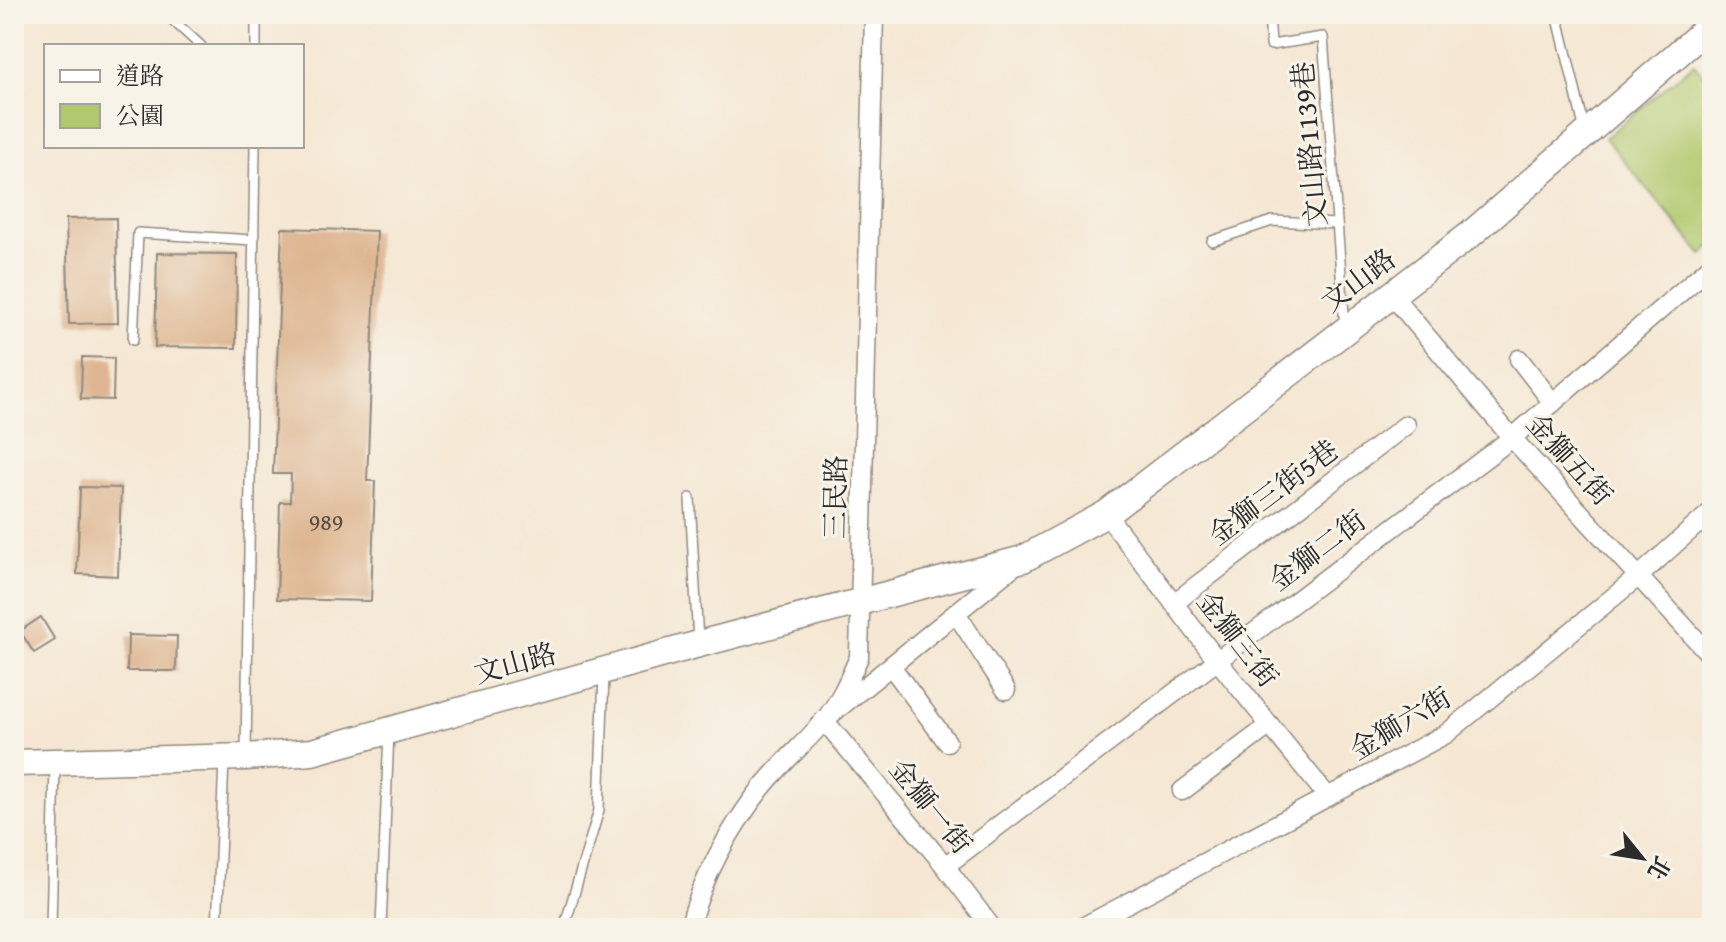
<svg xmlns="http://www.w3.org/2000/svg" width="1726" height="942" font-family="'Gentium Book Plus','Noto Serif TC',serif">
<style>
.green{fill:#b1c96e;stroke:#6e7a4c;stroke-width:2}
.building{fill:#deb691}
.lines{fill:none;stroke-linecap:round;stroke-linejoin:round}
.lane-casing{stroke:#90897f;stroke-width:12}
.street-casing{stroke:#90897f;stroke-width:21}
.secondary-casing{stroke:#90897f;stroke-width:29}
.lane{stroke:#fff;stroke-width:9}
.street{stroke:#fff;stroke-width:18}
.secondary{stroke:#fff;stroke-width:26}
.labels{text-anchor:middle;stroke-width:6;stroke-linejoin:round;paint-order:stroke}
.number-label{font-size:24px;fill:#584e44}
.street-label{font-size:28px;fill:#2b2b2b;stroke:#f7f3e8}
</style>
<rect width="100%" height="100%" fill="#f7f3e8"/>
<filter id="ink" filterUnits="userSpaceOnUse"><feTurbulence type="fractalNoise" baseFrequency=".0125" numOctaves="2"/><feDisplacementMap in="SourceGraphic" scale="16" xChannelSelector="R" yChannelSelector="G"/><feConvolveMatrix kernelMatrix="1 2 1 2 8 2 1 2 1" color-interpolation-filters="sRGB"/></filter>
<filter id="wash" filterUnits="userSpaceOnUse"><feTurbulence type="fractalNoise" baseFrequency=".006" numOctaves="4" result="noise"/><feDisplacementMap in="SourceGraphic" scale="32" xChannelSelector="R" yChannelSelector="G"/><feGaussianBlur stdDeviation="1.8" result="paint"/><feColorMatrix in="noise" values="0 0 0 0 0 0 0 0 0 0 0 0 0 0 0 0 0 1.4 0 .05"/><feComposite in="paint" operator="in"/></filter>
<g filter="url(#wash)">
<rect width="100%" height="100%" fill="#f5e7d3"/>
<path class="green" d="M1694,64L1712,85V246L1702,255L1605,138Z"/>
<g id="blocks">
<g class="building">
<path d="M116,218L118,323L69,324L66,219Z"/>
<path d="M282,228L377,231L367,481H375L371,601L277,599L280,502H290L291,474H273Z"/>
<path d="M157,253L237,254L236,348L155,347Z"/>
<path d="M82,357L114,358L113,400L81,399Z"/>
<path d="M80,487L121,488L118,576L77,574Z"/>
<path d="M41,617L55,640L34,653L20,631Z"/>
<path d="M128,635L177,636L176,671H127Z"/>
</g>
</g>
</g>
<g filter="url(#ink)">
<use href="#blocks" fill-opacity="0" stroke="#90897f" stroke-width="2"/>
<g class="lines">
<g class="lane-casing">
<g id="lane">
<path d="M166,14L201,46"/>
<path d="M1269,14L1271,45L1323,37L1345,327"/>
<path d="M1557,14L1585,131"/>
<path d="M256,46V14"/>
<path d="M1212,241L1272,221L1337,224"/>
<path d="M133,340L138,233L253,240"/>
<path d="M690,498L698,641"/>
<path d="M1699,523L1712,537"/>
<path d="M246,754L255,146"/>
<path d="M51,928L55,765"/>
<path d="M217,928L224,761"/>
<path d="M381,928L389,732"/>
<path d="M564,928L599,810L604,675"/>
</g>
</g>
<g class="street-casing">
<g id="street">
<path d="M1392,295L1512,438L1712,657"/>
<path d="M1519,359L1553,403"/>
<path d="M1106,514L1217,660L1328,797"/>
<path d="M1174,603L1406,425"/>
<path d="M956,613L1006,690"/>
<path d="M891,666L947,742"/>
<path d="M1182,791L1270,725"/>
<path d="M945,866L1512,438L1712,265"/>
<path d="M689,928C703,876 730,828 763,786C782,763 804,744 823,722C839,703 849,680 859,657L874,14"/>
<path d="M992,928L945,866L824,720L1015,565"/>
<path d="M1081,928L1446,734L1639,576L1712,511"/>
</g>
</g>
<g class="secondary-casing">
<path id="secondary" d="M14,763L246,757L312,752L699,644L1023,559L1106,514L1471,234L1712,24"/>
</g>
<use href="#lane" class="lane"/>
<use href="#street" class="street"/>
<use href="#secondary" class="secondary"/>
</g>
</g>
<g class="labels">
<g class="number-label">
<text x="326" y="530">989</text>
</g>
<g class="street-label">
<text transform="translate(1309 144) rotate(-95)" y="10">文山路1139巷</text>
<text transform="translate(1358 280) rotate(-37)" y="10">文山路</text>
<text transform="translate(1570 459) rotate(48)" y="10">金獅五街</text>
<text transform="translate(1273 492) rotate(-37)" y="10">金獅三街5巷</text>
<text transform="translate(835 497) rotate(-89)" y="10">三民路</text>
<text transform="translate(1317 550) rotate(-37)" y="10">金獅二街</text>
<text transform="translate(1238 639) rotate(52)" y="10">金獅三街</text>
<text transform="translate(515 663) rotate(-15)" y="10">文山路</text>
<text transform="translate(1400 723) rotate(-31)" y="10">金獅六街</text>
<text transform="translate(931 806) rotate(51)" y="10">金獅一街</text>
</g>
</g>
<rect width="1726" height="942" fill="none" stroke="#f7f3e8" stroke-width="48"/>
<rect x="44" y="44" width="260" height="104" fill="#f7f3e8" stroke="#a5a39c" stroke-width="2"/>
<rect x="60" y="70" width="40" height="12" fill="#ffffff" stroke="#a5a39c" stroke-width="2"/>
<text x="116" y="84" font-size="24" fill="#2b2b2b">道路</text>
<rect x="60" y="104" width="40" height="24" fill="#b1c96e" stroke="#a5a39c" stroke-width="2"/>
<text x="116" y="124" font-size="24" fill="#2b2b2b">公園</text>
<g transform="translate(1642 858) rotate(120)" stroke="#f7f3e8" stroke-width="6" paint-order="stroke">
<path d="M0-6L14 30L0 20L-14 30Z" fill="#2b2b2b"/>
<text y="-12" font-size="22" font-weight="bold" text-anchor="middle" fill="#2b2b2b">北</text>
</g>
</svg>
